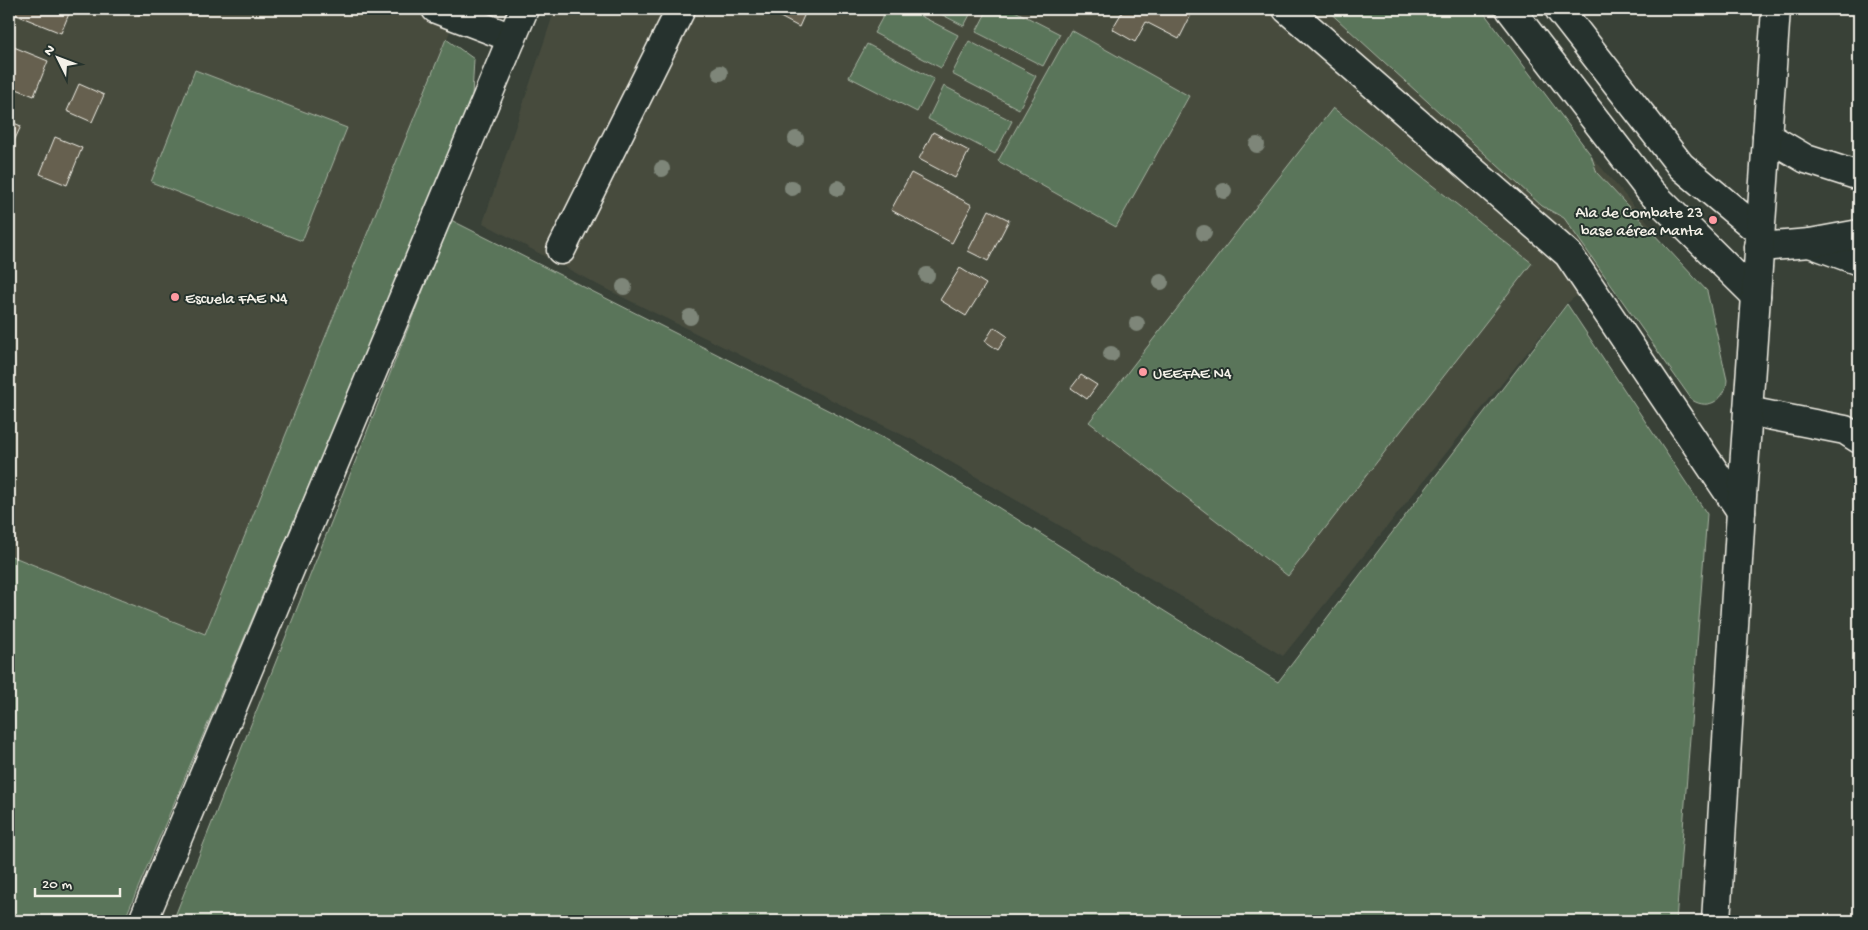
<svg xmlns="http://www.w3.org/2000/svg" width="1868" height="930" font-family="'Gochi Hand',sans-serif">
<style>
.built{fill:#464b3e}
.green{fill:#5a745a;stroke:#a7b2a1}
.building{fill:#66614f;stroke:#f4f1e8}
.lines{fill:none;stroke-linecap:round;stroke-linejoin:round}
.minor-casing{stroke:#f4f1e8;stroke-width:31}
.minor{stroke:#26332d;stroke-width:28}
.tree{fill:#7e8679}
.poi-dot{fill:#ff9aa2;stroke:#26332d;stroke-width:2}
.labels{text-anchor:middle;stroke-width:4;stroke-linejoin:round;paint-order:stroke}
.poi-label{font-size:16px;fill:#f4f1e8;stroke:#26332d;text-anchor:start}
</style>
<rect width="100%" height="100%" fill="#394137"/>
<filter id="ink" filterUnits="userSpaceOnUse"><feTurbulence type="fractalNoise" baseFrequency=".02" numOctaves="2"/><feDisplacementMap in="SourceGraphic" scale="10" xChannelSelector="R" yChannelSelector="G"/><feConvolveMatrix kernelMatrix="1 2 1 2 8 2 1 2 1" color-interpolation-filters="sRGB"/></filter>
<g filter="url(#ink)">
<g class="built">
<path d="M9,9H459L205,634L9,555Z"/>
<path d="M555,9H1466L1658,234L1566,304L1283,656L915,441L598,285L483,223Z"/>
</g>
<g class="green">
<path d="M887,9H907L958,35L941,68L874,33Z"/>
<path d="M931,9H973L964,26Z"/>
<path d="M988,9H1011L1060,34L1043,66L976,32Z"/>
<path d="M1326,9H1481L1591,155L1597,173L1707,291L1727,380C1726,399 1709,411 1692,400L1564,218L1542,206Z"/>
<path d="M1071,30L1189,96L1116,227L998,161Z"/>
<path d="M446,39L474,59L472,96L437,184L124,921H9V555L205,634Z"/>
<path d="M969,41L1036,76L1019,109L952,74Z"/>
<path d="M867,44L934,79L917,112L849,77Z"/>
<path d="M195,70L347,128L302,241L151,182Z"/>
<path d="M944,86L1012,121L995,154L928,119Z"/>
<path d="M1333,108L1532,263L1288,576L1089,422Z"/>
<path d="M451,220L903,448L1278,682L1567,304L1707,514L1676,921H173Z"/>
</g>
<g class="building">
<path d="M9,9H71L61,33L9,12Z"/>
<path d="M125,9H144L141,15Z"/>
<path d="M765,9H807L799,27Z"/>
<path d="M1124,9H1194L1179,39L1146,22L1135,42L1112,29Z"/>
<path d="M9,45L48,61L34,96L9,86Z"/>
<path d="M79,84L104,95L92,122L67,111Z"/>
<path d="M9,121L21,126L9,152Z"/>
<path d="M933,132L969,151L955,178L919,159Z"/>
<path d="M55,137L82,148L67,185L40,174Z"/>
<path d="M911,173L972,205L952,243L891,210Z"/>
<path d="M989,210L1009,220L988,261L968,251Z"/>
<path d="M960,268L986,284L966,316L940,300Z"/>
<path d="M994,327L1007,336L998,350L985,341Z"/>
<path d="M1081,375L1097,385L1087,399L1071,388Z"/>
</g>
<g class="lines">
<g class="minor-casing">
<g id="minor">
<path d="M436,9L512,38"/>
<path d="M1287,9L1568,254L1741,511"/>
<path d="M1510,9L1651,192L1756,296"/>
<path d="M1559,9L1681,166L1760,232"/>
<path d="M1767,136L1806,159L1859,176"/>
<path d="M1810,243L1859,261"/>
<path d="M1759,247L1810,243L1859,234"/>
<path d="M561,250L681,9"/>
<path d="M1748,411L1845,430L1859,439"/>
<path d="M143,921L524,9"/>
<path d="M1716,921L1741,511L1776,9"/>
</g>
</g>
<use href="#minor" class="minor"/>
</g>
<g class="tree">
<circle cx="720" cy="73" r="8"/>
<circle cx="796" cy="139" r="8"/>
<circle cx="1257" cy="145" r="8"/>
<circle cx="662" cy="169" r="8"/>
<circle cx="792" cy="188" r="8"/>
<circle cx="838" cy="188" r="8"/>
<circle cx="1224" cy="191" r="8"/>
<circle cx="1204" cy="233" r="8"/>
<circle cx="927" cy="275" r="8"/>
<circle cx="1161" cy="282" r="8"/>
<circle cx="624" cy="287" r="8"/>
<circle cx="690" cy="317" r="8"/>
<circle cx="1137" cy="324" r="8"/>
<circle cx="1111" cy="354" r="8"/>
</g>
</g>
<g class="poi-dot">
<circle cx="1713" cy="220" r="5"/>
<circle cx="175" cy="297" r="5"/>
<circle cx="1143" cy="372" r="5"/>
</g>
<g class="labels">
<g class="poi-label">
<text x="1703" y="217" text-anchor="end">Ala de Combate 23<tspan x="1703" dy="18">base aérea Manta</tspan></text>
<text x="185" y="303">Escuela FAE N4</text>
<text x="1153" y="378">UEEFAE N4</text>
</g>
</g>
<rect width="1868" height="930" fill="none" stroke="#26332d" stroke-width="30"/>
<rect x="15" y="15" width="1838" height="900" fill="none" stroke="#f4f1e8" stroke-width="2" filter="url(#ink)"/>
<g transform="translate(58 58) rotate(312)" stroke="#26332d" stroke-width="4" paint-order="stroke">
<path d="M0-4L9 19L0 12L-9 19Z" fill="#f4f1e8"/>
<text y="-8" font-size="14" font-weight="bold" text-anchor="middle" fill="#f4f1e8">N</text>
</g>
<path d="M35 888v8h85v-8" fill="none" stroke="#f4f1e8" stroke-width="2.5"/>
<text x="42" y="888" font-size="15" fill="#f4f1e8" stroke="#26332d" stroke-width="4" paint-order="stroke">20 m</text>
</svg>
